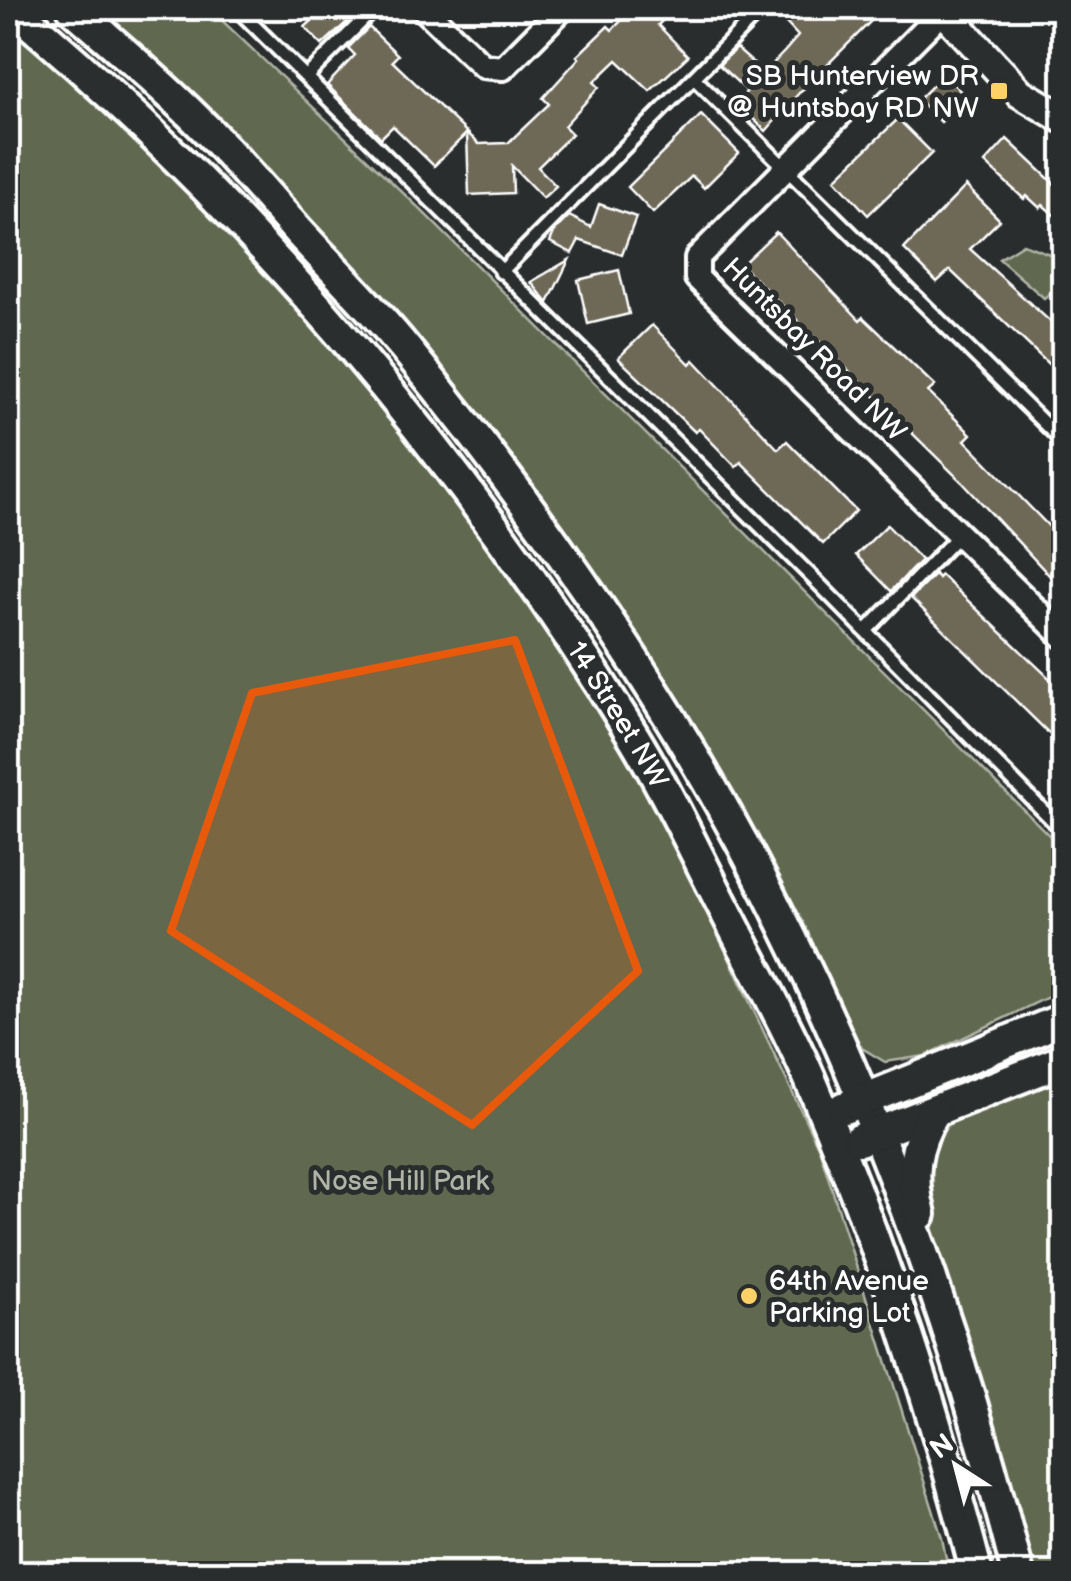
<svg xmlns="http://www.w3.org/2000/svg" width="1071" height="1581" font-family="'Balsamiq Sans',sans-serif">
<style>
.green{fill:#60694f;stroke:#b0b4a7;stroke-width:2.5}
.building{fill:#6e6857;stroke:#fff;stroke-width:2.5}
.lines{fill:none;stroke-linecap:round;stroke-linejoin:round}
.service-casing{stroke:#fff;stroke-width:19}
.minor-casing{stroke:#fff;stroke-width:30}
.tertiary-casing{stroke:#fff;stroke-width:35}
.secondary-casing{stroke:#fff;stroke-width:38}
.service{stroke:#2a2d2e;stroke-width:11}
.minor{stroke:#2a2d2e;stroke-width:22}
.tertiary{stroke:#2a2d2e;stroke-width:28}
.secondary{stroke:#2a2d2e;stroke-width:30}
.marked{fill:#e8590c;fill-opacity:0.2;stroke:#e8590c;stroke-width:8;stroke-linejoin:round}
.poi-dot{fill:#ffd166;stroke:#2a2d2e;stroke-width:4}
.labels{text-anchor:middle;stroke-width:10;stroke-linejoin:round;paint-order:stroke}
.poi-label{font-size:28px;fill:#fff;stroke:#2a2d2e;text-anchor:end}
.street-label{font-size:28px;fill:#fff;stroke:#2a2d2e}
.park-label{font-size:28px;fill:#b0b4a7;stroke:#2a2d2e}
</style>
<rect width="100%" height="100%" fill="#2a2d2e"/>
<filter id="ink" filterUnits="userSpaceOnUse"><feTurbulence type="fractalNoise" baseFrequency=".01" numOctaves="2"/><feDisplacementMap in="SourceGraphic" scale="20" xChannelSelector="R" yChannelSelector="G"/><feConvolveMatrix kernelMatrix="1 2 1 2 8 2 1 2 1" color-interpolation-filters="sRGB"/></filter>
<g filter="url(#ink)">
<g class="green">
<path d="M95,8H209L421,210L1063,849V990L925,1056L885,1062L862,1048L681,710L526,479L416,339Z"/>
<path d="M8,24L158,161L239,245L355,375L454,497L554,641L619,745L670,833L820,1151L942,1538L949,1573H8Z"/>
<path d="M1023,244L1063,259V282L1044,298L999,259Z"/>
<path d="M1063,1074L1064,1154L1060,1156L1064,1178L1063,1573H1033L1000,1445L926,1210V1143L954,1118Z"/>
</g>
<g class="building">
<path d="M326,8H349L356,14L322,45L305,27Z"/>
<path d="M634,8H675L658,25L688,56L650,91L617,60L594,82L599,87L564,126L572,134L538,167L556,186L543,198L512,166L513,193L469,195L467,133L434,166L393,126L381,138L327,85L355,55L348,48L369,27L398,55L392,61L479,144L508,143L549,104L543,98L579,58L577,56L608,26L612,30Z"/>
<path d="M772,8H884L799,93L766,131L736,103L747,91L719,65L736,48L764,73L785,51L798,36Z"/>
<path d="M944,74L966,97L941,122L918,100Z"/>
<path d="M701,115L739,153L704,188L692,176L653,213L628,187Z"/>
<path d="M898,119L932,153L868,215L835,179Z"/>
<path d="M1007,139L1064,193V224L1043,205L1040,208L1027,196L1024,199L985,163Z"/>
<path d="M966,186L1000,220L970,249L1064,334V379L950,270L937,282L904,249Z"/>
<path d="M599,204L636,217L622,255L579,240L572,253L550,242L555,230L569,216L591,227Z"/>
<path d="M776,232L860,320L863,317L935,386L928,392L971,434L965,440L1064,542V591L962,482L741,265Z"/>
<path d="M569,260L548,303L531,282Z"/>
<path d="M619,270L629,314L588,324L578,280Z"/>
<path d="M652,325L690,364L694,360L778,449L787,441L856,511L823,544L741,462L736,467L699,429L695,432L618,358Z"/>
<path d="M887,525L921,560L891,591L856,555Z"/>
<path d="M935,574L938,578L941,575L1064,692V748L911,598Z"/>
</g>
<g class="lines">
<g class="service-casing">
<g id="service">
<path d="M236,8L818,583L1064,832"/>
<path d="M307,76L375,8"/>
<path d="M694,78L1064,443"/>
<path d="M501,272L763,8"/>
<path d="M866,631L959,535"/>
</g>
</g>
<g class="minor-casing">
<g id="minor">
<path d="M423,8L483,66L503,68L563,8"/>
<path d="M943,11L697,258V278L1064,637"/>
</g>
</g>
<g class="tertiary-casing">
<path id="tertiary" d="M941,8L1020,93L1064,119"/>
</g>
<g class="secondary-casing">
<g id="secondary">
<path id="s1" d="M12,8C256,213 465,462 632,734C666,789 694,850 724,908C753,966 787,1024 812,1084C880,1243 934,1407 977,1574"/>
<path d="M73,8C117,47 163,85 204,127C237,160 267,196 298,231C334,270 372,308 405,348C528,499 649,670 741,841C865,1071 955,1321 1018,1574"/>
<path d="M844,1108L1064,1019"/>
<path d="M859,1140L1064,1060"/>
<path d="M920,1214C909,1176 914,1145 934,1112"/>
</g>
</g>
<use href="#service" class="service"/>
<use href="#minor" class="minor"/>
<use href="#tertiary" class="tertiary"/>
<use href="#secondary" class="secondary"/>
</g>
</g>
<path class="marked" d="M515,640L638,971L472,1125L171,931L252,693Z"/>
<g class="poi-dot">
<rect x="989" y="81" width="20" height="20" rx="5"/>
<circle cx="749" cy="1296" r="10"/>
</g>
<g class="labels">
<g class="poi-label">
<text x="979" y="85">SB Hunterview DR<tspan x="979" dy="32">@ Huntsbay RD NW</tspan></text>
<text x="769" y="1290" text-anchor="start">64th Avenue<tspan x="769" dy="32">Parking Lot</tspan></text>
</g>
<g class="street-label">
<text transform="translate(815 349) rotate(45)" y="10">Huntsbay Road NW</text>
<text dy="10" stroke="none"><textPath href="#s1" startOffset="935">14 Street NW</textPath></text>
</g>
<g class="park-label">
<text x="400" y="1190">Nose Hill Park</text>
</g>
</g>
<rect width="1071" height="1581" fill="none" stroke="#2a2d2e" stroke-width="40"/>
<rect x="20" y="20" width="1031" height="1541" fill="none" stroke="#fff" stroke-width="4" filter="url(#ink)"/>
<g transform="translate(956 1466) rotate(324)" stroke="#2a2d2e" stroke-width="8" paint-order="stroke">
<path d="M0-8L18 38L0 25L-18 38Z" fill="#ffffff"/>
<text y="-15" font-size="28" font-weight="bold" text-anchor="middle" fill="#ffffff">N</text>
</g>
</svg>
